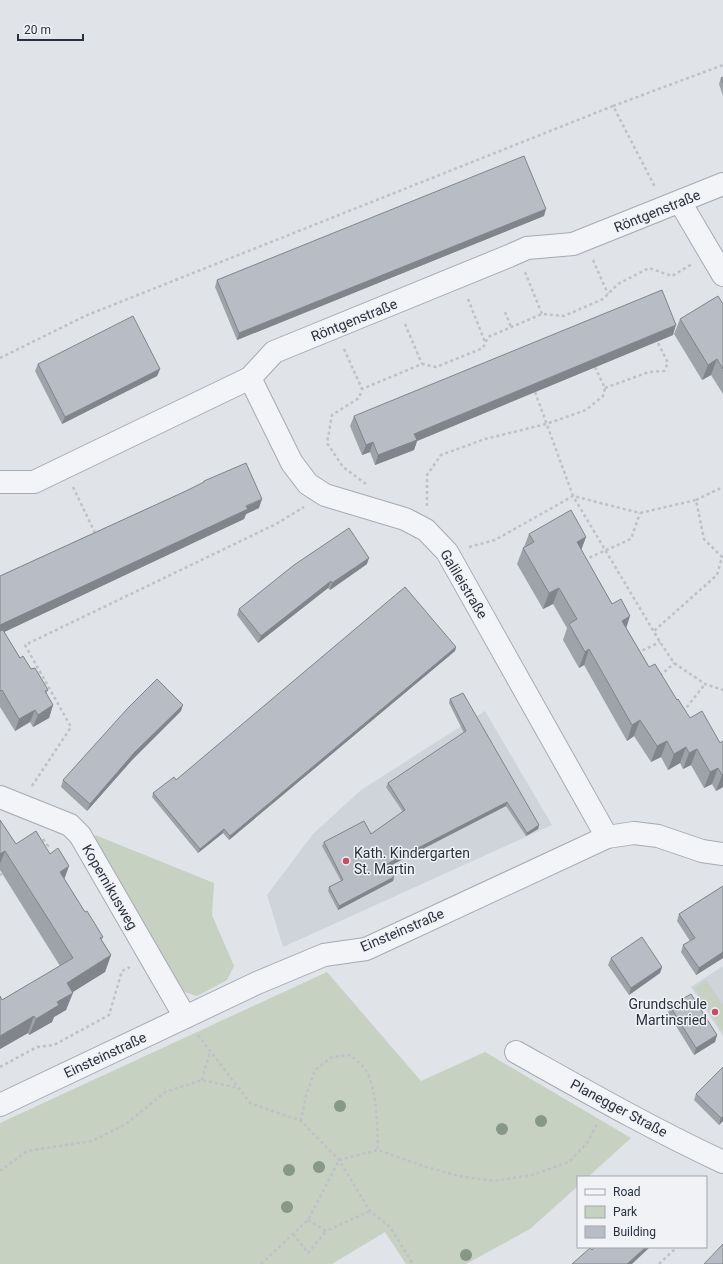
<svg xmlns="http://www.w3.org/2000/svg" width="723" height="1264" font-family="Roboto,sans-serif">
<style>
.built{fill:#cfd3da}
.green{fill:#c6d1c2}
.lines{fill:none;stroke-linecap:round;stroke-linejoin:round}
.minor-casing{stroke:#a6aab2;stroke-width:24}
.path{stroke:#bfc1c7;stroke-width:2.5;stroke-dasharray:3 3;stroke-linecap:butt}
.minor{stroke:#f3f4f7;stroke-width:22}
.tree{fill:#879788}
.wall{fill:#9ea3a9}
.shaded-wall{fill:#81848a}
.building{fill:#b8bdc5;stroke:#81848a}
.poi-dot{fill:#c44f60;stroke:#f0f2f6;stroke-width:1.5}
.labels{text-anchor:middle;stroke-width:3;stroke-linejoin:round;paint-order:stroke}
.street-label{font-size:14px;fill:#2a313e;stroke:#f0f2f6}
.poi-label{font-size:14px;fill:#2a313e;stroke:#f0f2f6;text-anchor:start}
</style>
<rect width="100%" height="100%" fill="#e0e3e8"/>
<g class="built">
<path d="M485,711L552,825L283,947L267,895L313,834L361,790Z"/>
<path d="M723,966V1036L691,987Z"/>
</g>
<g class="green">
<path d="M95,835L214,883L212,915L234,966L227,980L197,996L181,991L96,847Z"/>
<path d="M327,972L421,1081L485,1052L631,1138L588,1177H578V1186L530,1229L466,1264H406L385,1232L332,1264H0V1123Z"/>
<path d="M706,980L723,1005V1032L694,988Z"/>
</g>
<g class="lines">
<g class="minor-casing">
<g id="minor">
<path d="M680,202L723,275"/>
<path d="M250,378L292,463L308,484L325,495L405,519L426,530L447,552L607,837"/>
<path d="M0,482H34L250,378L274,352L509,256L527,248L573,244L723,184"/>
<path d="M0,797L70,825L80,835L185,1017"/>
<path d="M516,1052C584,1090 652,1129 723,1162"/>
<path d="M0,1105L257,983L324,955L366,949L607,837L634,833L658,836L702,851L723,854"/>
</g>
</g>
<g class="path">
<path d="M613,106L723,65"/>
<path d="M593,260L608,294"/>
<path d="M525,272L542,314"/>
<path d="M468,299L485,342"/>
<path d="M505,312L511,327"/>
<path d="M405,324L422,364"/>
<path d="M344,349L362,389"/>
<path d="M0,358L85,316L613,106L655,187"/>
<path d="M605,388L649,372L664,371L668,363L657,341"/>
<path d="M535,392L573,496L640,513L696,500L704,539L722,557L717,575L654,631"/>
<path d="M366,484L343,467L327,443L332,415L359,398L362,389L422,364L436,367L483,348L488,337L542,314L564,316L603,299L618,284L649,268L672,276L692,264"/>
<path d="M73,487L96,535"/>
<path d="M696,500L723,487"/>
<path d="M427,506V475L441,455L485,439L546,424L586,410L603,396L605,388L595,367"/>
<path d="M469,547L495,540L573,496L660,642L674,663L705,684L723,690"/>
<path d="M584,560L631,539L640,513"/>
<path d="M637,653L660,642"/>
<path d="M660,676L674,663"/>
<path d="M683,712L705,684"/>
<path d="M32,786L71,727L25,645L276,524L304,507"/>
<path d="M43,839L48,846L43,850"/>
<path d="M0,875L2,874"/>
<path d="M198,1035L250,1103L301,1121L339,1160L370,1211L390,1227L413,1264"/>
<path d="M0,1067L37,1047L54,1045L109,1015L122,971L130,967"/>
<path d="M202,1080L210,1051"/>
<path d="M301,1121L306,1096L315,1070L332,1057L351,1055C356,1060 361,1064 365,1069C378,1090 377,1126 378,1150"/>
<path d="M0,1171L27,1151L92,1141L126,1124L165,1092L202,1080L238,1088"/>
<path d="M308,1220L326,1231L370,1211"/>
<path d="M293,1234L308,1253L326,1231"/>
<path d="M261,1264L308,1220L339,1160L378,1150L423,1166L459,1176L494,1181L532,1175L569,1162L587,1143L598,1122"/>
<path d="M659,1264L677,1247"/>
</g>
<use href="#minor" class="minor"/>
</g>
<g class="tree">
<circle cx="340" cy="1106" r="6"/>
<circle cx="541" cy="1121" r="6"/>
<circle cx="502" cy="1129" r="6"/>
<circle cx="319" cy="1167" r="6"/>
<circle cx="289" cy="1170" r="6"/>
<circle cx="287" cy="1207" r="6"/>
<circle cx="466" cy="1255" r="6"/>
</g>
<g class="wall">
<path d="M723,77V96L719,84L721,78Z"/>
<path d="M544,216L237,340L215,287L217,280Z"/>
<path d="M723,304V394L711,375L702,380L674,334L680,319Z"/>
<path d="M673,335L417,441L414,450L375,465L370,452L362,455L350,426L354,416Z"/>
<path d="M38,364L160,369L157,376L62,424L35,371Z"/>
<path d="M204,481L259,508L246,514L244,519L4,632L20,658L31,669L48,690L46,694L53,705L49,718L33,727L30,722L15,731L0,707V576L203,483Z"/>
<path d="M529,534L586,537L581,550L649,667L677,700L690,718L720,743L723,741V787L716,791L712,784L704,788L691,765L683,769L680,763L668,770L661,757L651,762L634,736L627,741L584,665L579,668L563,640L567,628L553,604L543,609L517,564L523,548L524,547Z"/>
<path d="M367,564L330,590L328,588L258,643L237,615L239,609Z"/>
<path d="M456,647L455,651L229,840L223,833L198,853L152,797L153,793L176,780Z"/>
<path d="M450,699L539,825L538,829L526,836L506,806L388,866L394,877L393,881L338,910L328,891L329,887L341,881L322,846L324,842L371,834L403,812L386,787L388,783L464,733L449,703Z"/>
<path d="M181,711L132,760L87,811L61,787L63,780Z"/>
<path d="M0,820L16,844L64,879L85,912L103,937L102,940L111,955L105,972L72,992L66,1010L54,1017L52,1022L29,1035L28,1033L0,1049V996L2,1000L60,966L0,870Z"/>
<path d="M723,886V958L696,975L681,952L683,945L690,941L677,921L679,914Z"/>
<path d="M611,958L662,967L660,973L629,995L608,965Z"/>
<path d="M670,1006L717,1035L715,1042L694,1055L668,1013Z"/>
<path d="M723,1068V1121L719,1125L694,1100L696,1094Z"/>
</g>
<g class="shaded-wall">
<path d="M546,209L544,216L237,340L239,333Z"/>
<path d="M676,325L673,335L417,441L414,450L375,465L378,455L414,434Z"/>
<path d="M717,359L711,375L702,380L708,365Z"/>
<path d="M160,369L157,376L62,424L65,417Z"/>
<path d="M373,442L370,452L362,455L366,445Z"/>
<path d="M262,499L259,508L246,514L244,519L0,634V625Z"/>
<path d="M586,537L580,553L577,542Z"/>
<path d="M369,558L367,564L330,590L332,583Z"/>
<path d="M331,581L328,588L258,643L261,636Z"/>
<path d="M559,588L553,604L543,609L549,593Z"/>
<path d="M630,616L625,632L622,621Z"/>
<path d="M456,647L455,651L229,840L230,836Z"/>
<path d="M589,649L584,665L579,668L585,652Z"/>
<path d="M53,705L49,718L33,727L38,715Z"/>
<path d="M183,705L181,711L132,760L87,811L90,804L134,753Z"/>
<path d="M35,710L30,722L15,731L19,719Z"/>
<path d="M640,720L634,736L627,741L632,725Z"/>
<path d="M667,741L661,757L651,762L657,746Z"/>
<path d="M686,747L680,763L668,770L674,754Z"/>
<path d="M697,749L691,765L683,769L689,753Z"/>
<path d="M718,768L712,784L704,788L710,772Z"/>
<path d="M723,774V787L716,791L722,775Z"/>
<path d="M507,802L506,806L386,868L387,864Z"/>
<path d="M539,825L538,829L526,836L527,833Z"/>
<path d="M224,829L223,833L198,853L200,849Z"/>
<path d="M5,851L0,864V854Z"/>
<path d="M69,866L63,883L60,872Z"/>
<path d="M394,877L393,881L338,910L339,906Z"/>
<path d="M723,952V958L696,975L699,968Z"/>
<path d="M111,955L105,972L65,997L73,993L66,1010L54,1017L52,1022L29,1035L36,1019L67,983Z"/>
<path d="M662,967L660,973L629,995L631,988Z"/>
<path d="M34,1016L28,1033L0,1049V1036Z"/>
<path d="M717,1035L715,1042L694,1055L696,1048Z"/>
<path d="M723,1117V1121L719,1125L721,1118Z"/>
<path d="M646,1247H649V1248L632,1264H627Z"/>
</g>
<g class="building">
<path d="M723,77V83L721,78Z"/>
<path d="M524,156L546,209L239,333L217,280Z"/>
<path d="M662,290L676,325L414,434L417,440L378,455L373,442L366,445L354,416Z"/>
<path d="M718,296L723,304V369L717,359L708,365L680,319Z"/>
<path d="M133,316L160,369L65,417L38,364Z"/>
<path d="M246,463L262,499L246,506L248,509L0,625V576L186,491L204,482V481Z"/>
<path d="M571,510L586,537L577,542L612,604L621,599L630,616L622,621L649,667L655,664L677,700L678,699L690,718L702,711L720,743L723,741V774L722,775L718,768L710,772L697,749L689,753L686,747L674,754L667,741L657,746L640,720L632,725L589,649L585,652L569,624L577,619L559,588L549,593L523,548L534,542L529,534Z"/>
<path d="M349,528L369,558L332,583L331,581L261,636L239,609L294,565Z"/>
<path d="M405,587L456,647L230,836L224,829L200,849L153,793L174,777L176,780Z"/>
<path d="M3,630L20,658L23,656L31,669L35,668L48,690L45,691L53,705L38,715L35,710L19,719L2,690L1,691L0,690V631Z"/>
<path d="M157,679L183,705L134,753L90,804L63,780L128,708Z"/>
<path d="M463,693L539,825L527,833L507,802L387,864L394,877L339,906L329,887L343,880L324,842L364,821L371,834L405,810L388,783L466,731L450,699Z"/>
<path d="M0,820L16,844L36,831L50,854L58,848L69,866L60,872L85,912L87,911L103,937L100,938L111,955L67,983L73,993L57,1002L59,1005L36,1019L34,1016L0,1036V996L2,1000L73,958L5,851L0,854Z"/>
<path d="M723,886V952L699,968L683,945L695,938L679,914Z"/>
<path d="M642,937L662,967L631,988L611,958Z"/>
<path d="M691,994L717,1035L696,1048L670,1006Z"/>
<path d="M723,1067V1117L721,1118L696,1094Z"/>
<path d="M723,1244V1264H704Z"/>
<path d="M595,1247H646L627,1264H572L590,1248L592,1250Z"/>
</g>
<g class="poi-dot">
<circle cx="346" cy="861" r="4"/>
<circle cx="715" cy="1012" r="4"/>
</g>
<g class="labels">
<g class="street-label">
<text transform="translate(657 211) rotate(-22)" y="5">Röntgenstraße</text>
<text transform="translate(354 320) rotate(-22)" y="5">Röntgenstraße</text>
<text transform="translate(464 584) rotate(59)" y="5">Galileistraße</text>
<text transform="translate(110 887) rotate(60)" y="5">Kopernikusweg</text>
<text transform="translate(402 930) rotate(-23)" y="5">Einsteinstraße</text>
<text transform="translate(105 1055) rotate(-25)" y="5">Einsteinstraße</text>
<text transform="translate(619 1108) rotate(28)" y="5">Planegger Straße</text>
</g>
<g class="poi-label">
<text x="354" y="858">Kath. Kindergarten<tspan x="354" dy="16">St. Martin</tspan></text>
<text x="707" y="1009" text-anchor="end">Grundschule<tspan x="707" dy="16">Martinsried</tspan></text>
</g>
</g>
<rect x="577" y="1176" width="130" height="72" fill="#f0f2f6" stroke="#a1a5ac"/>
<rect x="585" y="1189" width="20" height="6" fill="#f3f4f7" stroke="#a1a5ac"/>
<text x="613" y="1196" font-size="12" fill="#2a313e">Road</text>
<rect x="585" y="1206" width="20" height="12" fill="#c6d1c2" stroke="#a1a5ac"/>
<text x="613" y="1216" font-size="12" fill="#2a313e">Park</text>
<rect x="585" y="1226" width="20" height="12" fill="#b8bdc5" stroke="#a1a5ac"/>
<text x="613" y="1236" font-size="12" fill="#2a313e">Building</text>
<path d="M18 34v6h65v-6" fill="none" stroke="#2a313e" stroke-width="2"/>
<text x="24" y="34" font-size="12" fill="#2a313e" stroke="#f0f2f6" stroke-width="3" paint-order="stroke">20 m</text>
</svg>
